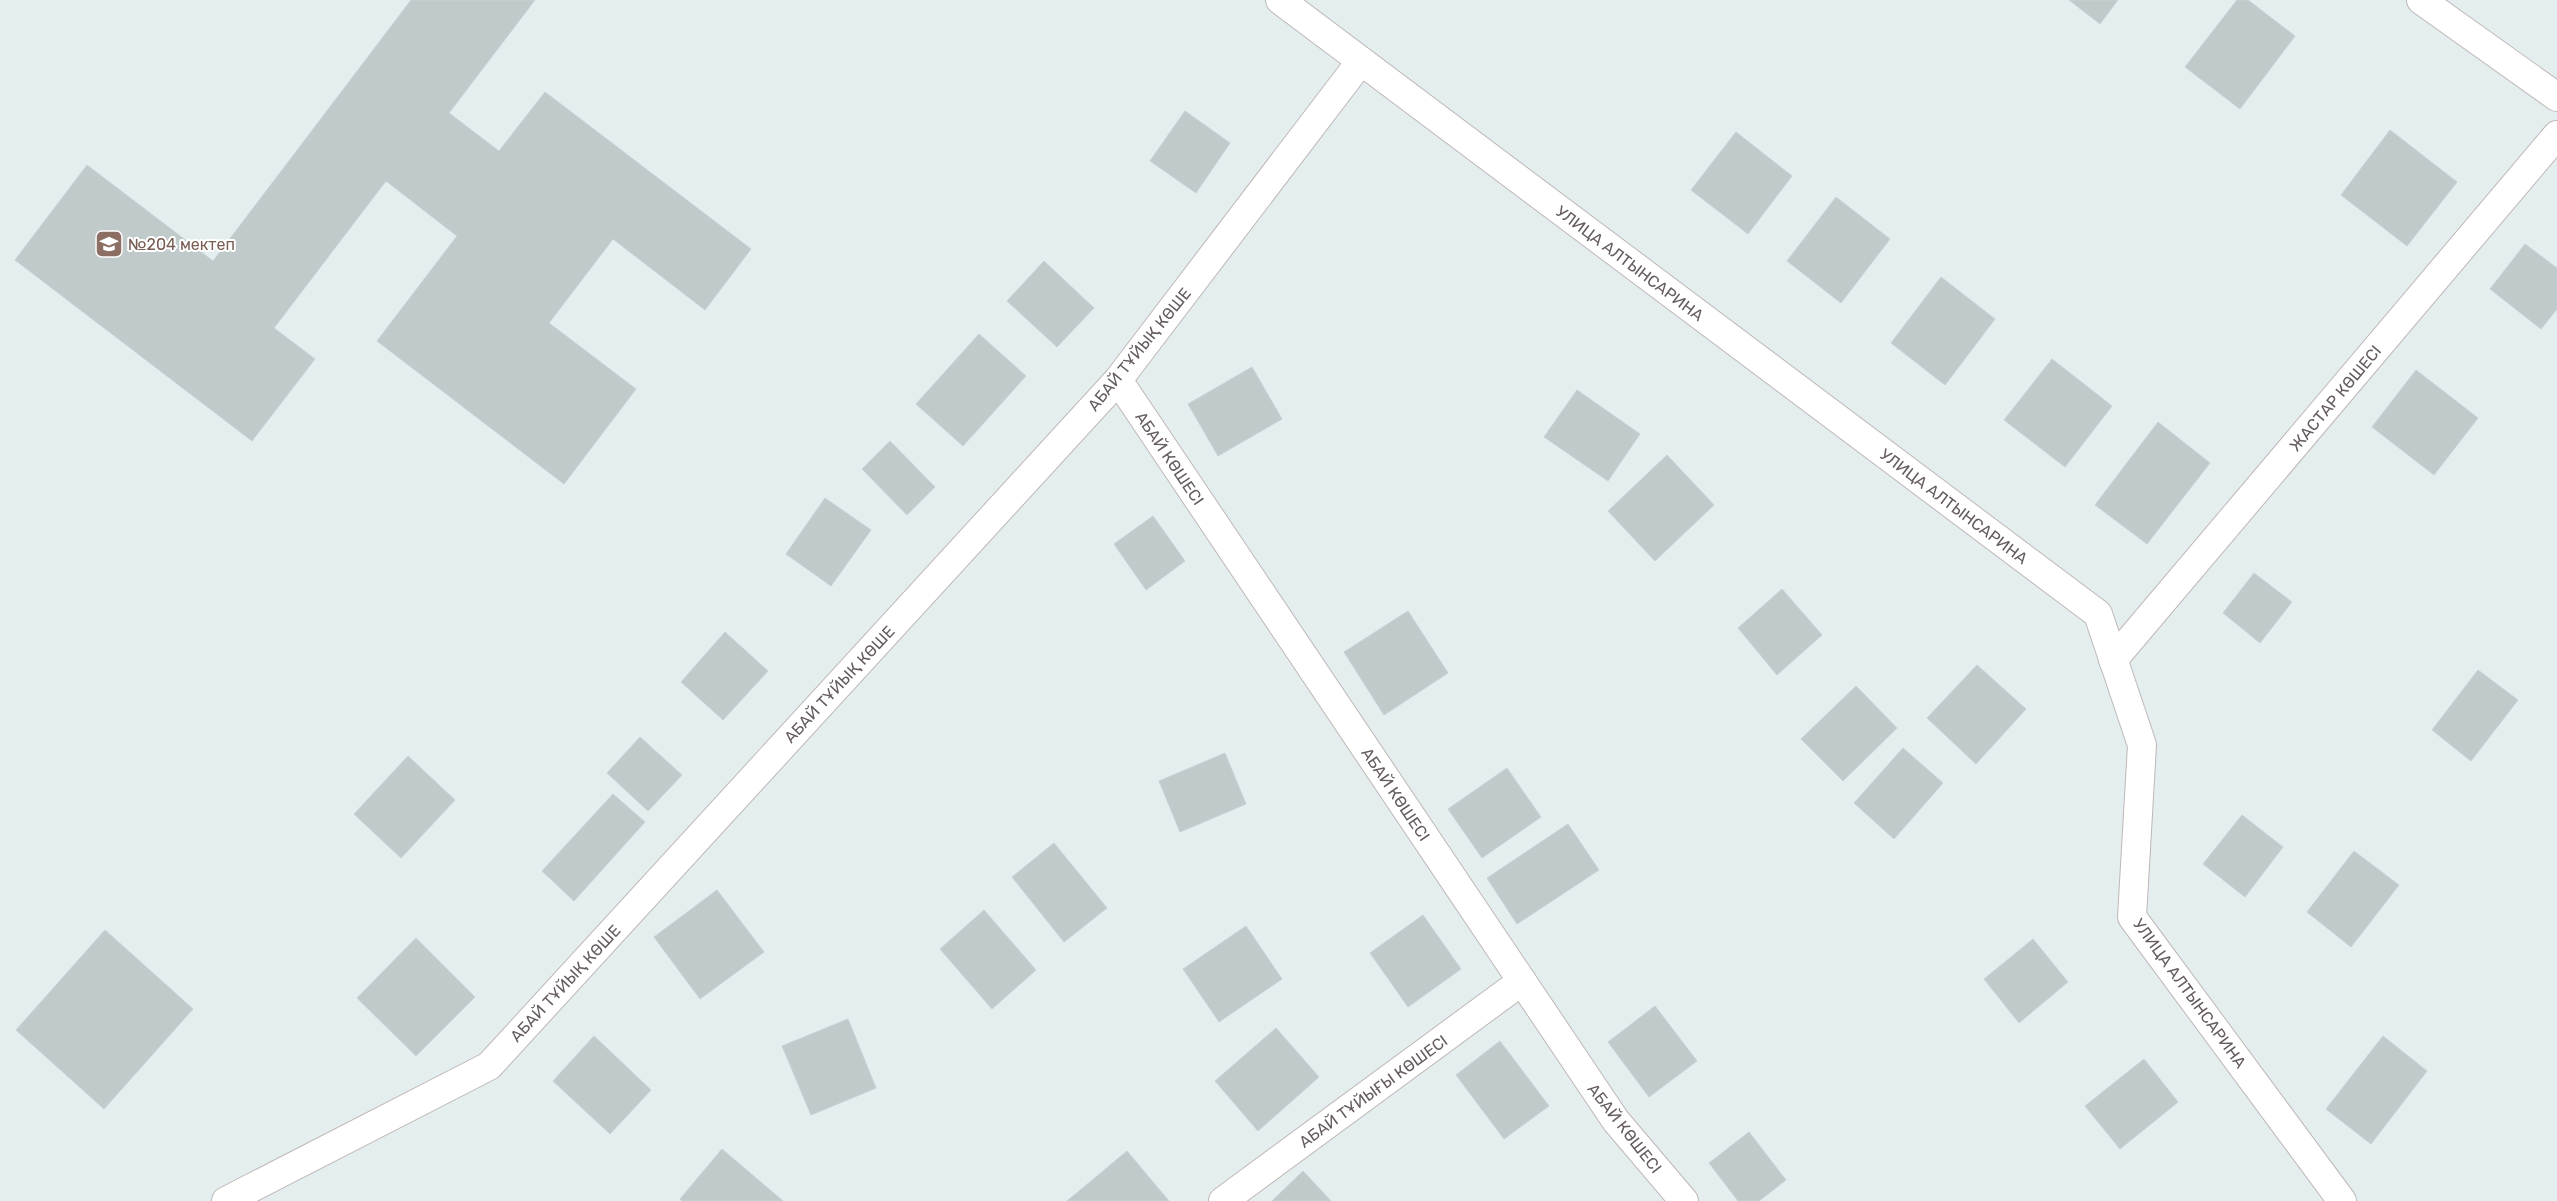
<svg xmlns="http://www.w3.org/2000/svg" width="2557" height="1201" font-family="Rubik,sans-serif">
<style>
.building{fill:#c1caca;stroke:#c2d4d4}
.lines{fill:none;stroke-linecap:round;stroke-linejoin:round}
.minor-casing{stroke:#bfb7b7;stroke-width:30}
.minor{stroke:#fff;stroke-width:28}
.labels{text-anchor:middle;stroke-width:4;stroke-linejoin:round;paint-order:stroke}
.education-label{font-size:16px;fill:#785e54;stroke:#fff;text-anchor:start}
.street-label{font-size:16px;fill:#665c5d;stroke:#fff}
</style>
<rect width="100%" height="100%" fill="#e4eeef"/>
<g class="building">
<path d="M411,0H535L449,113L499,151L545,92L751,249L705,310L613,239L549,323L636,389L564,484L377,341L457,236L386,181L274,328L315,359L252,441L15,260L87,165L213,261Z"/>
<path d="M2069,0H2118L2100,24Z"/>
<path d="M2237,0H2248L2295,36L2240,109L2185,67Z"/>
<path d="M1185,111L1230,143L1196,193L1150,161Z"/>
<path d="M2390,130L2457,182L2407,246L2341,195Z"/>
<path d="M1736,132L1792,176L1748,234L1691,190Z"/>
<path d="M1836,197L1890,239L1841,303L1787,261Z"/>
<path d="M2525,244L2557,268V309L2541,329L2490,289Z"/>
<path d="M1044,261L1094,308L1057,347L1007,301Z"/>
<path d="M1941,277L1995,319L1945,385L1891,343Z"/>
<path d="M979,334L1026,376L963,446L916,404Z"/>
<path d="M2052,359L2112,406L2065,467L2004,420Z"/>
<path d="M1252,367L1282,419L1218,456L1188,404Z"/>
<path d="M2416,370L2478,418L2434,475L2372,427Z"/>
<path d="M1577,390L1640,434L1608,481L1544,437Z"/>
<path d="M2158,422L2210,463L2147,544L2095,505Z"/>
<path d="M890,441L935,487L907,515L862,469Z"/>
<path d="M1667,455L1714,505L1655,561L1608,511Z"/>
<path d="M825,498L871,530L831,586L786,554Z"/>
<path d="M1153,516L1185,561L1146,590L1114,544Z"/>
<path d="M2254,573L2292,602L2260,643L2223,613Z"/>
<path d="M1782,589L1822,635L1777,675L1738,628Z"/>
<path d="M1408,611L1448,673L1384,715L1344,652Z"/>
<path d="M725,632L768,671L723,720L681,682Z"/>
<path d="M1977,665L2026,709L1976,764L1927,718Z"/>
<path d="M2478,670L2518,700L2471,761L2432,730Z"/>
<path d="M1856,686L1897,728L1843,781L1801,739Z"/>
<path d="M640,737L682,775L648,811L607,773Z"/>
<path d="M1903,748L1943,783L1894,839L1854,803Z"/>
<path d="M1225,753L1246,804L1180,832L1159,781Z"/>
<path d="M408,756L455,800L401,858L354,814Z"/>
<path d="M1507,768L1541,817L1482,858L1448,809Z"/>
<path d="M613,794L645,822L574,901L542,871Z"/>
<path d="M2242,815L2283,847L2245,897L2203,864Z"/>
<path d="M1568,824L1599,870L1517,924L1487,878Z"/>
<path d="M1054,843L1107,908L1064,942L1012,877Z"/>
<path d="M2354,851L2399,885L2351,947L2307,912Z"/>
<path d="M717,890L764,952L700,999L654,937Z"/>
<path d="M984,910L1036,970L992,1009L940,949Z"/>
<path d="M1423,915L1461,969L1408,1007L1370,953Z"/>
<path d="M1246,926L1282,979L1219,1022L1183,969Z"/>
<path d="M105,930L193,1009L104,1109L16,1030Z"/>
<path d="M416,938L475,997L416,1056L357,998Z"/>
<path d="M2033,939L2068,982L2019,1023L1984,979Z"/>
<path d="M1655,1006L1697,1061L1649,1097L1608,1042Z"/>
<path d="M848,1019L876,1088L811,1115L782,1046Z"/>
<path d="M1276,1028L1319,1077L1258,1131L1215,1081Z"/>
<path d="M594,1036L651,1090L610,1134L553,1081Z"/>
<path d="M2383,1036L2427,1071L2371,1144L2326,1109Z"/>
<path d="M1500,1041L1549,1106L1504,1139L1456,1075Z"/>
<path d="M2144,1059L2178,1102L2120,1149L2085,1106Z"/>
<path d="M1749,1132L1786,1180L1759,1201H1738L1709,1163Z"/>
<path d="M722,1149L783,1201H682L680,1199Z"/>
<path d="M1127,1151L1169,1201H1067Z"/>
<path d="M1303,1171L1331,1201H1272Z"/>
</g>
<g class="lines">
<g class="minor-casing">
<g id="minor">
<path d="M1280,0L2098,614L2142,745L2132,917L2342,1201"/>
<path d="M2421,0L2557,97"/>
<path d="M1118,380L1616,1121L1684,1201"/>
<path d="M2113,660L2557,135"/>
<path d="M226,1201L489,1066L1118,380L1361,61"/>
<path d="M1223,1201L1522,981"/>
</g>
</g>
<use href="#minor" class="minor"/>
</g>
<defs>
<g id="school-square" transform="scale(1.4375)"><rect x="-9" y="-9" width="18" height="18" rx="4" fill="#8d6e63" stroke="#fff"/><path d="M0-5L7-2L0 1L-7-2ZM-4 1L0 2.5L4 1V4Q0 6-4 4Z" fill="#fff"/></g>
</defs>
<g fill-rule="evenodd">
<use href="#school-square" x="109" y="244"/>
</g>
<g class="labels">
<g class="education-label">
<text x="128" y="250">№204 мектеп</text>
</g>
<g class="street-label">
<text transform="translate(1630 263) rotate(37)" y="6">УЛИЦА АЛТЫНСАРИНА</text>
<text transform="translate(1139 349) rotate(-51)" y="6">АБАЙ ТҰЙЫҚ КӨШЕ</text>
<text transform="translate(2335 398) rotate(-50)" y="6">ЖАСТАР КӨШЕСІ</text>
<text transform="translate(1170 458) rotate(56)" y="6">АБАЙ КӨШЕСІ</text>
<text transform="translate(1954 506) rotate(37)" y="6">УЛИЦА АЛТЫНСАРИНА</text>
<text transform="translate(839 684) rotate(-47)" y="6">АБАЙ ТҰЙЫҚ КӨШЕ</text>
<text transform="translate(1396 794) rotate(56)" y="6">АБАЙ КӨШЕСІ</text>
<text transform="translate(565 983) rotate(-47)" y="6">АБАЙ ТҰЙЫҚ КӨШЕ</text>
<text transform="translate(2190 993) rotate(54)" y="6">УЛИЦА АЛТЫНСАРИНА</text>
<text transform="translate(1373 1091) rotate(-36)" y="6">АБАЙ ТҰЙЫҒЫ КӨШЕСІ</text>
<text transform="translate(1625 1128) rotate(52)" y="6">АБАЙ КӨШЕСІ</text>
</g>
</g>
</svg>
